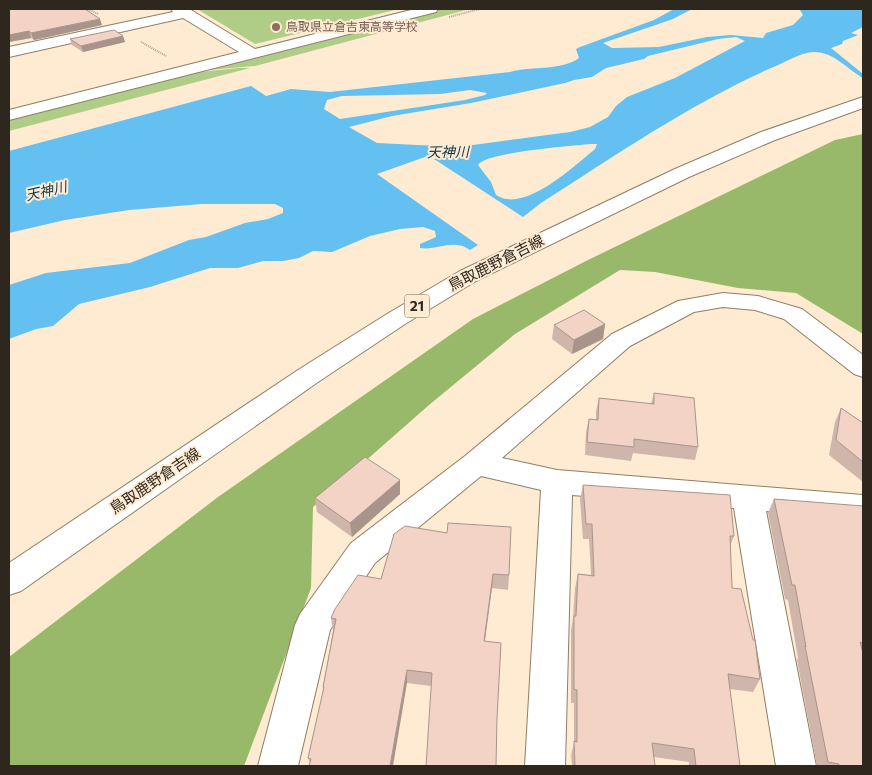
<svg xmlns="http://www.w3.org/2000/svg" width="872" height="775" font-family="Commissioner,'Noto Sans JP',sans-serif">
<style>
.green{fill:#afcd87}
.forest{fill:#99b96a}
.water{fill:#63c0f0;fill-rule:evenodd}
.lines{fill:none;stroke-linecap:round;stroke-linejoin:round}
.minor-casing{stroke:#8f7e67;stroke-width:2}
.primary-casing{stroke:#8f7e67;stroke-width:2}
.path{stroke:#b3a591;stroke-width:2;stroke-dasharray:1 1;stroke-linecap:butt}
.minor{fill:#fff;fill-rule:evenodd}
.primary{fill:#fff;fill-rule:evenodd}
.wall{fill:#d0b5aa}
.shaded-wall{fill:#a9948b}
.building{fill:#f2d3c6;stroke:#a9948b}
.education-dot{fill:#8d6e63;stroke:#feebd2;stroke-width:2}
.labels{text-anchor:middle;stroke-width:4;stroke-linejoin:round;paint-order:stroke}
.far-education-label{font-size:12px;fill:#785e54;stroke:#feebd2;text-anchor:start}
.far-water-label{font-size:14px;font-style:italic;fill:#0d374a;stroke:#feebd2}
.shield{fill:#feebd2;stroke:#6c6253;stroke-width:1}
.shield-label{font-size:14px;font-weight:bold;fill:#2e271d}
.street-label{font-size:15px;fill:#2e271d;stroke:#feebd2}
</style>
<rect width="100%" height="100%" fill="#feebd2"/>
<g class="green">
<path d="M197,9H399L255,44Z"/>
<path d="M439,9H470L255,66L196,71Z"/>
<path d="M238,68H250L9,131V118L181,74Z"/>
</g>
<path class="forest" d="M863,134V334L796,293L738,288L655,272L620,270L515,334L429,405L313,507L311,588L244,766H9V657L218,497L473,319L588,260L835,140Z"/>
<g class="water">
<path d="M412,9H418L188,66L186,65Z"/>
<path d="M674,9H692L673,19L603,43L612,48L659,47L707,37L731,35L763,38L766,33L793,25L803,15L800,10L802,9H863V27L851,33L858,35L843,41L842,44L831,48L863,74V78C847,69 834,52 814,52C801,52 784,63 771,68C690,104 616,155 541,203L523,217L434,159L444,155L439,152L377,174L478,245L470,250C453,238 437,251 420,248V244L436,237L435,231L423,227L400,229L370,236L332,252L313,251L299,258L283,261H263L238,268H210L150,287L79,304L53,326L36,329L9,339V285L46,273L130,263L189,240L206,237L245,223L268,219L283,213V208L275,204H202L129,210L65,220L9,233V151L251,86L266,96L291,89L330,92L510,72C530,66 562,71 579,58L576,49L580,47L654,20ZM736,37L745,41L675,78L627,97L616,106L608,117L590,127L570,132L458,147L377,143L349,127L392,116L471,103L565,83L574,80L592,77L606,68L644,59L648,56L718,39ZM470,90L487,93L485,95L465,100L340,119L324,109L327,100L342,96L440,94ZM591,144H597L595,149C574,166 524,214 496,195L491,182L478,165C486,152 571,146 591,144Z"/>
</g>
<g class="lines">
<g class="minor-casing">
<g id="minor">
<path d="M171,9L191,10L255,49L415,9H438L436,12L9,120V110L239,52L183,18L9,57V47L173,12Z"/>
<path d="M723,293L758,296L802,309L863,355V377L854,374L784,319L755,310L723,307L694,312L630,346L502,458L557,470L863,495V519L766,511L816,766H776L734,508L572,495L565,766H525L541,490L481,476L375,563L330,630L298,766H258L295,625L300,614L351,543L465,456L612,334L678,301Z"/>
</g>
</g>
<g class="primary-casing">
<path id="primary" d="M863,97V108L775,140L689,177L476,281L405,324L318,382L21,591L9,595V563L298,370L387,314L460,271L675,169L761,132Z"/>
</g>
<g class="path">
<path d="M88,9L98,14"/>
<path d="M449,17L480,9"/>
<path d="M141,42L166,56"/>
</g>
<use href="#minor" class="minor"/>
<use href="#primary" class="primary"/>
</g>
<g class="wall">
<path d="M9,9L102,25L34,40L31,38L9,42Z"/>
<path d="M123,36L125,42L83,52L72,45L70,39Z"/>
<path d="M605,324L603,339L572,354L552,339L554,325Z"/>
<path d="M654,393L698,447L695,460L633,453L631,461L585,455L586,432L589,419L596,420V411L599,398L651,404Z"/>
<path d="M841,408L863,423V482L829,455L835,422Z"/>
<path d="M400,480V494L352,537L317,512L315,498Z"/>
<path d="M583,485L734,536L730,546L732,588L760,679L753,692L730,689L740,766H689V762L654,757L655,766H572L571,755L574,743V703H571V630L573,618L575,588L578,574L591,575L589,539H583L580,499Z"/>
<path d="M774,499L863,506V766H817L797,660L798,658L788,600L785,599L768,513Z"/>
<path d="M394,534L509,575L508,590L492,588L431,686L407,683L310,763L308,758L323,691V687L333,631L331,618L381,579Z"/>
</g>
<g class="shaded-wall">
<path d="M100,19L102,25L34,40L31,33Z"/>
<path d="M29,31L31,38L9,42V35Z"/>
<path d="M123,36L125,42L83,52L81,46Z"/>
<path d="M605,324L603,339L572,354L574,340Z"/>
<path d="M400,480V494L352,537L350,523Z"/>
<path d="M493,574L492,588L483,655L484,641Z"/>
<path d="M407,670V683L393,766H390Z"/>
</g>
<g class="building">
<path d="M9,9H85L100,19L31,33L29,31L9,35Z"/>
<path d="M114,30L123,36L81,46L70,39Z"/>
<path d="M584,310L605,324L574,340L554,325Z"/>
<path d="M654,393L694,398L698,447L634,439V447L587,442L589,419L598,420L599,398L654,404Z"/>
<path d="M841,408L863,423V462L836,440Z"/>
<path d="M365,457L400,480L350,523L315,498Z"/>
<path d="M583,485L730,495L734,536H730L732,588L741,589L753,640H755L760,679L728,674L740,766H696L694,749L652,743L655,766H575L574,741L577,742V690L574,689V616H576L578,574L594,576L592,524H586Z"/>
<path d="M774,499L863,506V643L860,642L863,653V766H839V764L828,762L805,646L806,647L795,585H792Z"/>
<path d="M448,523L511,527L509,575L493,574L484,641L501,643L497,718L496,766H426L432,673L407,670L390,766H309L311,759L308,758L324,687H323L336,619L331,618L335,609L358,575L381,579L394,534L405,526L447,533Z"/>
</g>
<circle class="education-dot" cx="276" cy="27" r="5"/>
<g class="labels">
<g class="far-education-label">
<text x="286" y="31">鳥取県立倉吉東高等学校</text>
</g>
<g class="far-water-label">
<text transform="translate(448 152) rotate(-1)" y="5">天神川</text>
<text transform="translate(46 191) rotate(-13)" y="5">天神川</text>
</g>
<rect class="shield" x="404.5" y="294.5" width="25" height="23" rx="4"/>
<g class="shield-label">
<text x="417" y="311">21</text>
</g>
<g class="street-label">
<text transform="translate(496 263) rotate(-27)" y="5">鳥取鹿野倉吉線</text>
<text transform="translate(155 481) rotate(-34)" y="5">鳥取鹿野倉吉線</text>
</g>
</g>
<rect width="872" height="775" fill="none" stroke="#2e271d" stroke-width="20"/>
</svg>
